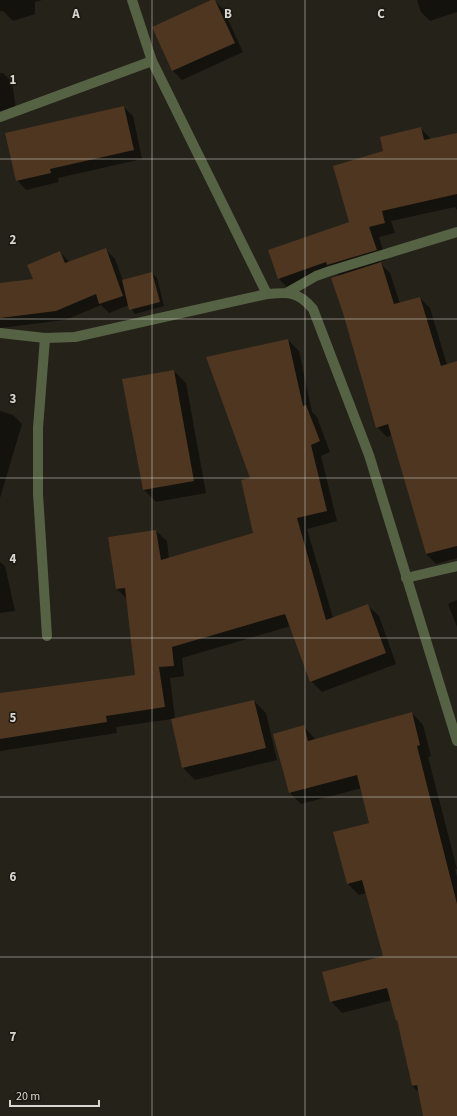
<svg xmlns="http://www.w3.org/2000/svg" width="457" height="1116" font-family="'Source Sans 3',sans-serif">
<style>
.shadow{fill:#0007}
.building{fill:#4e3620}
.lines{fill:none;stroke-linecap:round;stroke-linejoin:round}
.minor{stroke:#566244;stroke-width:10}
.tertiary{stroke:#566244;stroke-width:10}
.grid{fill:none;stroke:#d7d6d0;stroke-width:1;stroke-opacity:0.55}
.grid-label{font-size:13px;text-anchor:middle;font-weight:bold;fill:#d7d6d0;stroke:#1b1910;stroke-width:3;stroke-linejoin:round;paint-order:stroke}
</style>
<rect width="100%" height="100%" fill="#252219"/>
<g class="shadow">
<path d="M0,0H42L35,2V14L13,21L3,11H0Z"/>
<path d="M214,0L223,9L243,52L182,80L173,71L153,27Z"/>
<path d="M417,0H457V12L430,21L421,12Z"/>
<path d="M0,73H3L12,82L17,116L0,120Z"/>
<path d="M124,107L133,116L142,159L58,178L59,182L26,190L17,180Z"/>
<path d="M421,129L431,139L457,134V210L455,207L391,221L395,233L379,237L386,260L379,262L390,273L400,304L420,298L430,308L447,365L457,362V558L436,564L426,554L392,435L387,437L377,427L339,276L335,272L289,289L279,279L350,223L385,152Z"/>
<path d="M106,250L115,259L123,281L152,273L157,278L164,306L135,314L129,305L109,313L101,305L65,320L0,328V284L35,280L60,252L70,263Z"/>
<path d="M288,340L299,351L312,412L317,417L330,452L321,456L337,521L307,529L333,618L368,606L379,616L396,664L322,692L311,681L291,626L182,658L184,676L170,678L175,719L254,701L266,713L277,760L195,780L183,768L172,719L116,727L117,733L0,751V694L136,676L127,599L117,589L156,531L167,541L169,559L254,534L251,479L208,357Z"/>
<path d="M174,371L186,383L206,493L156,502L144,490L123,380Z"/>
<path d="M0,411L13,415L22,424L0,498Z"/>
<path d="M0,562L5,566L15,611L0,613Z"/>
<path d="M457,600V627L448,604Z"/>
<path d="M412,713L423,725L431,756L428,757L457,869H455L457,877V1116H424L420,1093L412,1086L398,1022L392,1000L342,1013L331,1001L384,957L366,893L359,895L348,884L371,823L362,788L301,804L290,793L304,727L316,740Z"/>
</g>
<g class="building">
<path d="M211,0H215L235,43L172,71L152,27Z"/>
<path d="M124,106L134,150L50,169L51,173L16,181L5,133Z"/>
<path d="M421,127L424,140L457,133V194L382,211L385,223L369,227L377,250L327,265L326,262L278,279L268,250L349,222L333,166L383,151L380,137Z"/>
<path d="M106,248L123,296L99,304L96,294L56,311L0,318V283L33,279L27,265L60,251L65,263Z"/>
<path d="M381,262L394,304L420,297L441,366L457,361V546L426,554L388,424L376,428L343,313L331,278Z"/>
<path d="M152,272L160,302L129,310L122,280Z"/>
<path d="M288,339L303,406L306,405L320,441L311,445L327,511L297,518L326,620L368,604L386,653L310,682L285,614L172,647L174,666L159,667L165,707L106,716L107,722L0,739V693L135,675L125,588L116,589L108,537L156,530L161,560L253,533L241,480L250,478L206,357Z"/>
<path d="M174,370L194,481L143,490L122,379Z"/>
<path d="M254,700L266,748L182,768L171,719Z"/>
<path d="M412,712L420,745L417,746L457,904V1116H423L417,1085L412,1086L397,1020L396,1021L387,988L330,1002L322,972L383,956L362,880L347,884L333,832L369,823L357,775L289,793L273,734L304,725L308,741Z"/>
</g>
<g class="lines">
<g class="minor">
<path d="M132,0L152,61L267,294"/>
<path d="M0,117L152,61"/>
<path d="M288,292L316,276L330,271L457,232"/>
<path d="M45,338L38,428V494L47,636"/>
<path d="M406,578L457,566"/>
</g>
<path class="tertiary" d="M0,333L45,338L75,337L267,294C289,292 298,291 313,309L369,455L457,741"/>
</g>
<path class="grid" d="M152,0V1116M305,0V1116M0,159H457M0,319H457M0,478H457M0,638H457M0,797H457M0,957H457"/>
<g class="grid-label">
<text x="76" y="18">A</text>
<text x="228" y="18">B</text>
<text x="381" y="18">C</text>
<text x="13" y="84">1</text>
<text x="13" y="244">2</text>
<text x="13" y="403">3</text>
<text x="13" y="563">4</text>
<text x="13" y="722">5</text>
<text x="13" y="881">6</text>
<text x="13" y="1041">7</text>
</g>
<path d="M10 1100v6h89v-6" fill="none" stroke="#d7d6d0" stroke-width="2"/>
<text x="16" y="1100" font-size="12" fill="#d7d6d0" stroke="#1b1910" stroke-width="3" paint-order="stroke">20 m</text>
</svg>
